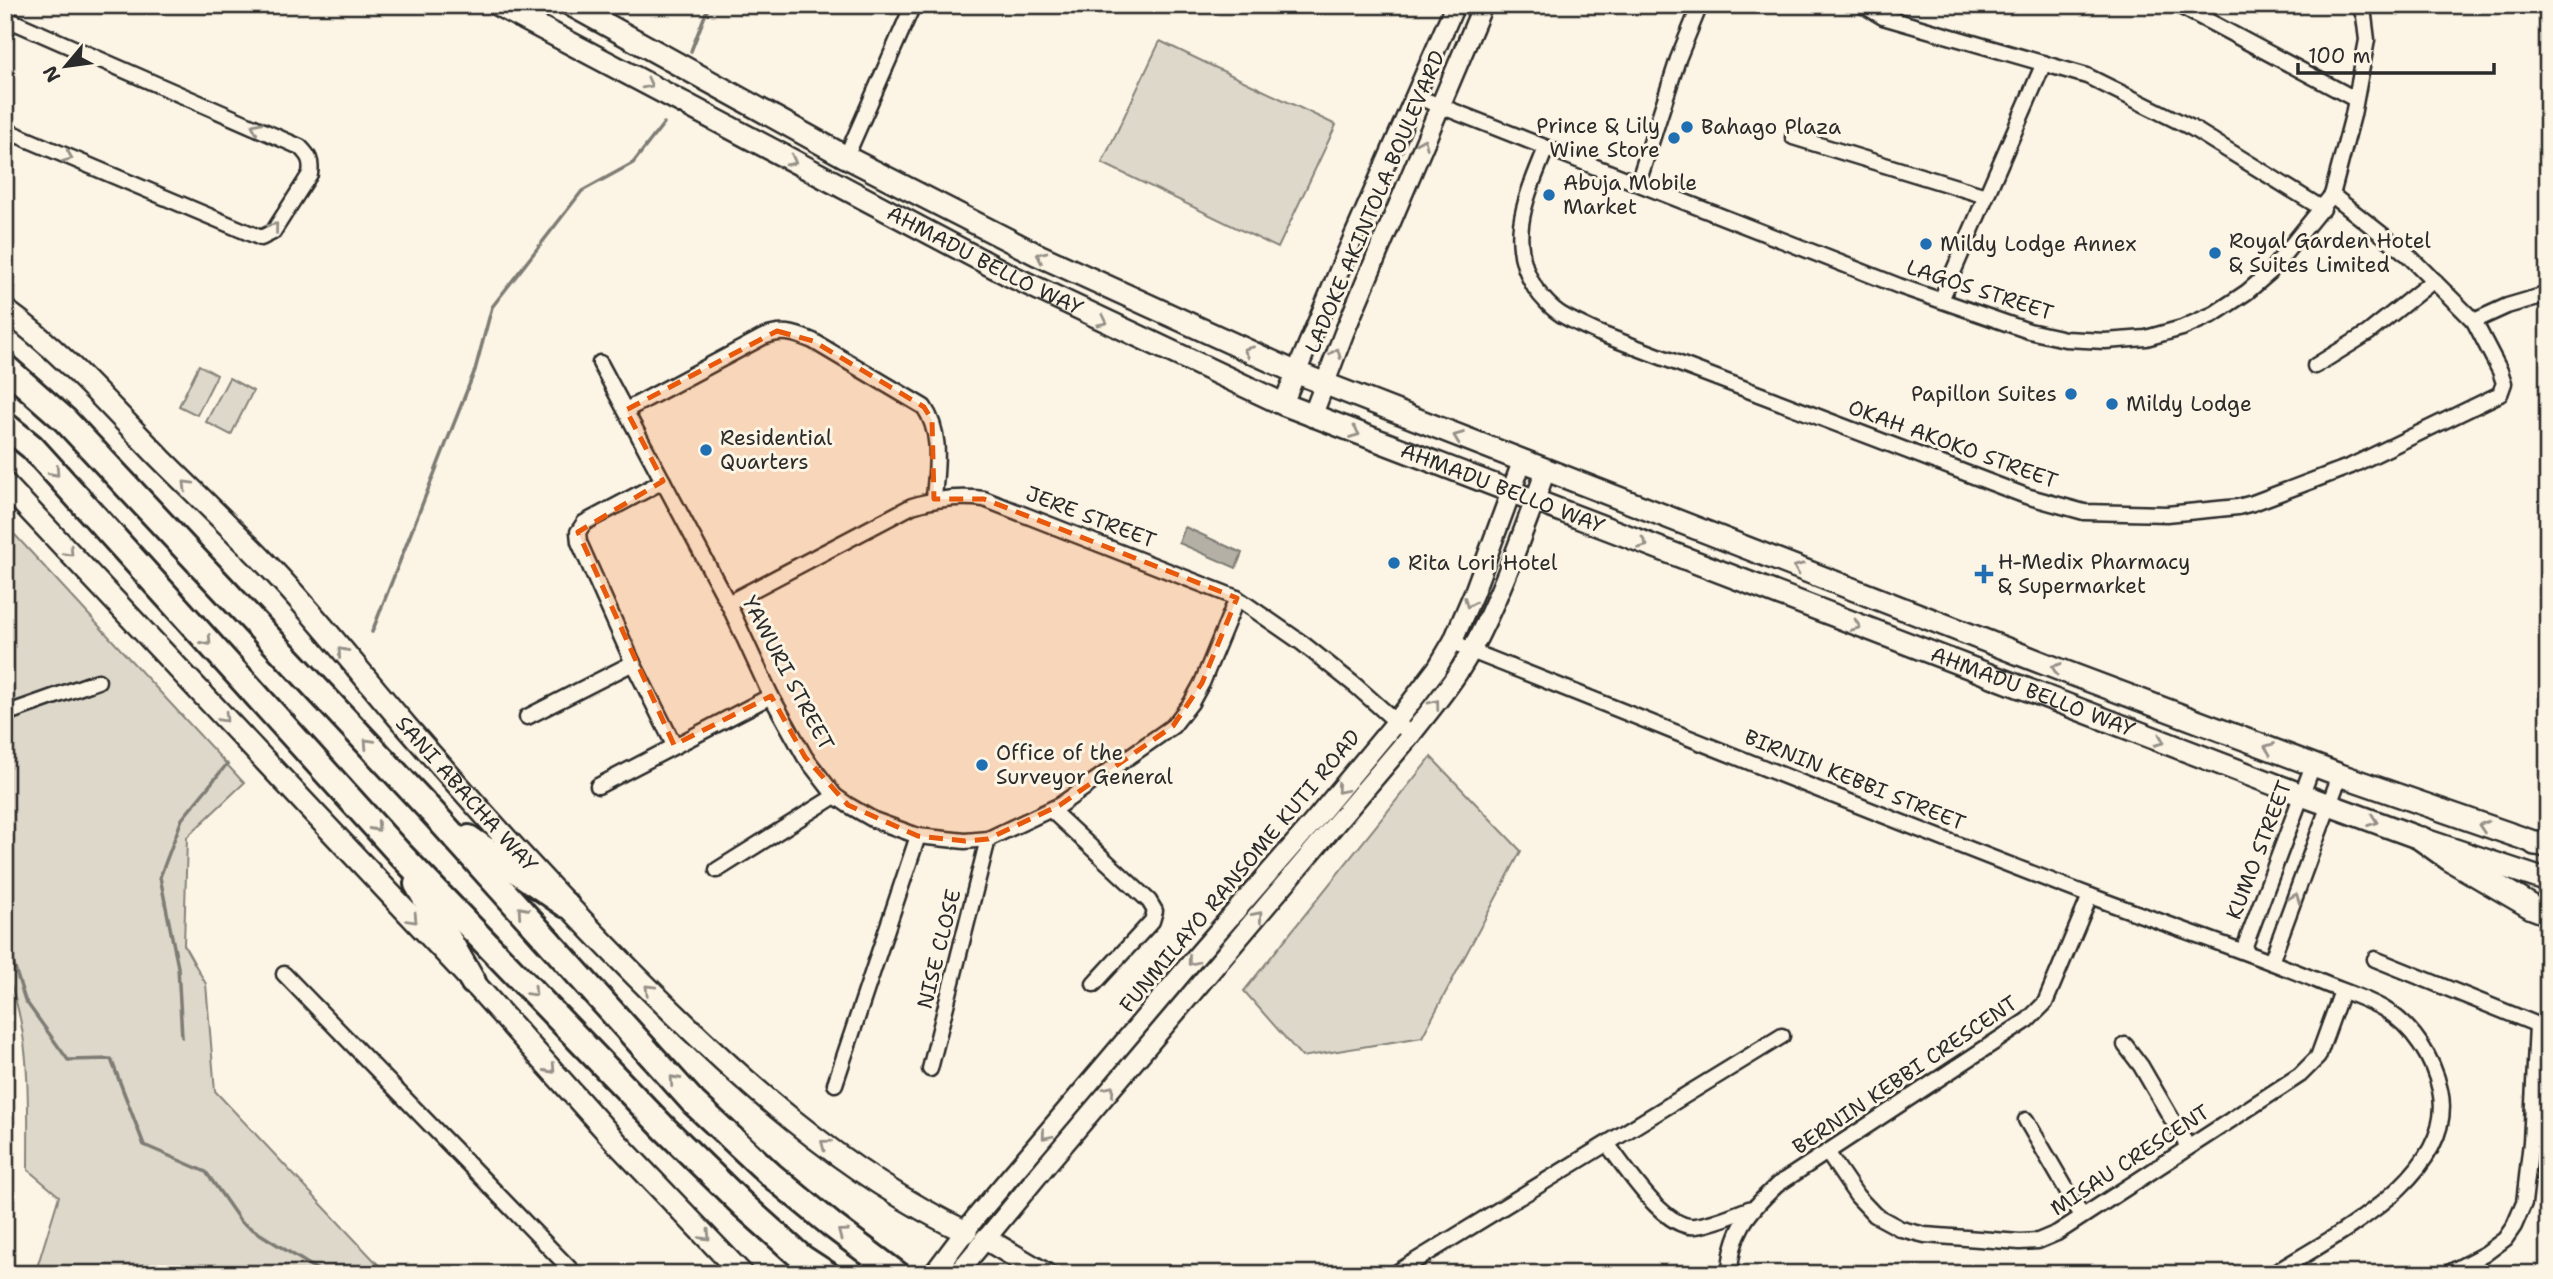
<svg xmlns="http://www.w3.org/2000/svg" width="2553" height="1279" font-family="'Shantell Sans',sans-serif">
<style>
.green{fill:#ded8ca;stroke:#84827a;stroke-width:2}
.water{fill:#b4b0a5;stroke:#7d7b74;stroke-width:2}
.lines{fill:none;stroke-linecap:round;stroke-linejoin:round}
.stream{stroke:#7d7b74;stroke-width:3.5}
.minor-casing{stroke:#2b2b2b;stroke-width:19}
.tertiary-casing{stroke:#2b2b2b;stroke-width:23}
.primary-casing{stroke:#2b2b2b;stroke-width:26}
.trunk-casing{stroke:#2b2b2b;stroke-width:28}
.motorway-casing{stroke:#2b2b2b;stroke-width:30}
.minor{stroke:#fcf5e5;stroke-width:14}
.tertiary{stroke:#fcf5e5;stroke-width:18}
.primary{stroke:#fcf5e5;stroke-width:21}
.trunk{stroke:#fcf5e5;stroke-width:23}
.motorway{stroke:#fcf5e5;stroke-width:24}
.oneway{stroke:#949088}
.marked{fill:#e8590c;fill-opacity:0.2;stroke:#e8590c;stroke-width:5;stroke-dasharray:14 9;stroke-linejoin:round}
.poi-dot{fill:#1f6fb2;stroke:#fcf5e5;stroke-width:2.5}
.labels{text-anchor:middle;stroke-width:6;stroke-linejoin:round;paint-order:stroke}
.poi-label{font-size:21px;fill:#2b2b2b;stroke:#fcf5e5;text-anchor:start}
.street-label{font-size:21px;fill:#2b2b2b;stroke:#fcf5e5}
</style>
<rect width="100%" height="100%" fill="#fcf5e5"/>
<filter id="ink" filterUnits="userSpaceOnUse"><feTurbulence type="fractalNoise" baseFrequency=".0143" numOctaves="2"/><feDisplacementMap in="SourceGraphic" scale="14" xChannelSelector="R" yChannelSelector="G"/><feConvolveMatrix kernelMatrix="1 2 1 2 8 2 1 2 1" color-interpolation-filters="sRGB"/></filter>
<g filter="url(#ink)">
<g class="green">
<path d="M1160,41L1336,125L1278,248L1102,163Z"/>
<path d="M199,365L217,375L197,415L179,406Z"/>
<path d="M229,378L253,391L231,435L206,422Z"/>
<path d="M5,527L16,536L244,783L187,837L184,945L206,984L215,1091L387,1274H35L59,1196L28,1170C28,1103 32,1032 5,970Z"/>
<path d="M1431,757L1521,851L1422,1037L1302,1057L1244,991Z"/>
</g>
<path class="water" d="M1185,527L1242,553L1236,568L1179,543Z"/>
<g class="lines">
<g class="stream">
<path d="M691,51L709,5"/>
<path d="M372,632L475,370L492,307L582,191L633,163L664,123"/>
<path d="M5,937L25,1000L68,1060L111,1059L144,1145L206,1172L241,1222L324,1274"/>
<path d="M182,1037L178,967L160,877L182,819L227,764"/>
</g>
<g class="minor-casing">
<g id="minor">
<path d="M1863,5L1883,17L2087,76L2192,128L2323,209"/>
<path d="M2178,5L2355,99"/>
<path d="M5,18L300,147C309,156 312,161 310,174L273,232L261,238L5,130"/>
<path d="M1415,96L1899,286L2029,331L2065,339L2105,341L2146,338L2182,328L2214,314L2247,292L2269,273L2332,195L2353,115L2367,40L2364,16L2359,5"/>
<path d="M1793,137L1986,196"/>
<path d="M1546,148C1527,196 1505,239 1535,288C1541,297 1552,309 1562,315C1574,322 1588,328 1601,334L2026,496L2084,512L2167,514L2238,507L2253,503L2351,466L2500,394L2504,383L2500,371L2474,321L2408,255L2332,195"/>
<path d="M846,157L913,5"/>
<path d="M1638,183L1678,59L1700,5"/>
<path d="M1941,300L2044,63"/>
<path d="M2474,321L2507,306L2548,294"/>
<path d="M600,363L728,603L771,696L805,757L835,796L848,805L874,820L918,836L965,841L988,839L1060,805L1173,726L1191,703L1202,683L1237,598"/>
<path d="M2315,366L2368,333L2434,280"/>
<path d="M626,410L763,337C782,329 794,333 813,341L924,407C943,435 936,467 934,499"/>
<path d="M663,481L584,523L578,532L579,542L633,663L674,745"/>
<path d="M728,603L912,506C937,498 959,496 984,499L1237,598L1302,643L1356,686L1411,735"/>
<path d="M1453,641L1471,651C1676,732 1881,816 2088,895C2164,924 2241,949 2316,980C2338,990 2364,997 2384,1009C2413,1026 2433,1058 2440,1090C2459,1175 2332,1237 2273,1274"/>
<path d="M5,714L98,681"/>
<path d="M527,717L633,663"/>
<path d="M598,786L771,696"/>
<path d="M1051,810L1149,901L1155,911L1152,921L1094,984"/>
<path d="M717,870L835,796"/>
<path d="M2243,951L2313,765"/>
<path d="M2375,959L2548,1029"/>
<path d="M2271,962L2340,775"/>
<path d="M284,974L575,1274"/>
<path d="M2125,1045L2141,1066L2188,1147"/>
<path d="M930,1069L988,839"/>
<path d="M835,1084L918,836"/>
<path d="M2026,1120L2082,1216"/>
<path d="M1607,1144C1625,1166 1664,1230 1695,1226C1714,1224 1734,1214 1752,1208"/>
<path d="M1827,1152L1857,1196L1875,1215L1901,1229L1925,1235L2020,1242L2038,1241L2057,1233L2300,1075L2318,1057L2342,991"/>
<path d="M1394,1274L1782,1036"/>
<path d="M1730,1274C1731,1232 1748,1212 1777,1185L2028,1020L2045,1003L2090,896"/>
<path d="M2447,1274L2485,1254L2505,1239L2514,1226L2524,1203L2531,1142L2537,1025"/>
</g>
</g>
<g class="tertiary-casing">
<g id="tertiary">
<path d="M1283,404L1344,259L1455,5"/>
<path d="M1312,417L1344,333L1483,5"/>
<path d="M933,1274L976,1217L1200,952L1313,822L1396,722L1437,668L1453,641L1474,592L1522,462"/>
<path d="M957,1274L1050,1161L1411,735C1432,708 1455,681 1471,651C1502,594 1523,531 1546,470"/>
</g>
</g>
<g class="primary-casing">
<g id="primary">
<path id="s1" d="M498,5L1013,277L1283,404L2302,795L2422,839L2548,881"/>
<path d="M571,5L846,157L1036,254L1295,372L2058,669L2340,775L2548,847"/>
<path id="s2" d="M5,310C62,351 112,409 161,459C199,497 238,534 275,573C321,622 362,675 406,726C481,812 557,897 638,978C736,1076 840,1172 966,1232"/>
<path d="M5,484L473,982L617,1143L742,1274"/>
<path d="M986,1239L1045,1274"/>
</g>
</g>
<g class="trunk-casing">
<g id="trunk">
<path d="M2422,839L2450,859L2532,907L2548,913"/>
<path d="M2535,843L2548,844"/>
</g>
</g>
<g class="motorway-casing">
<g id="motorway">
<path d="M5,367L65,420L433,813L694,1103L771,1175L833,1226L897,1274"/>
<path d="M5,425L32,447L399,853L665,1129L743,1205L801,1257L827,1274"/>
<path d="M469,838L566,905"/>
<path d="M417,884L473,982"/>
</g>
</g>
<use href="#minor" class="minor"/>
<use href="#tertiary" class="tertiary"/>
<use href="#primary" class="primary"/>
<use href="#trunk" class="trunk"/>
<use href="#motorway" class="motorway"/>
</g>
<defs><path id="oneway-chevron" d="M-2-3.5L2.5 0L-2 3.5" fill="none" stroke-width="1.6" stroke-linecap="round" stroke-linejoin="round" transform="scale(1.75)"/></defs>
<g class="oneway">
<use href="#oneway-chevron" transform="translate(648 84) rotate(28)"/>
<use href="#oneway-chevron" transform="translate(256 127) rotate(-156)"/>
<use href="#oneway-chevron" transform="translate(1423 143) rotate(-67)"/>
<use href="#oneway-chevron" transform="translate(68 157) rotate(23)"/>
<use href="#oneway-chevron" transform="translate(792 161) rotate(28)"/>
<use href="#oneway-chevron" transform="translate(274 227) rotate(-51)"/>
<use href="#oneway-chevron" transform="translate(1041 256) rotate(-154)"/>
<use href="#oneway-chevron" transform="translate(1103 321) rotate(25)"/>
<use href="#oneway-chevron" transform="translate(1248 351) rotate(-156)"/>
<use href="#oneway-chevron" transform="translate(1336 353) rotate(-68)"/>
<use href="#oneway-chevron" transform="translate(1355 433) rotate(21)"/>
<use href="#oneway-chevron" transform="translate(1458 437) rotate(-159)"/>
<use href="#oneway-chevron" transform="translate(55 472) rotate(48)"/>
<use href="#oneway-chevron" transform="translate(187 485) rotate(-135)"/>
<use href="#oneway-chevron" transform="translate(1643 544) rotate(21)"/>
<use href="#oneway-chevron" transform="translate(69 552) rotate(47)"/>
<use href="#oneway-chevron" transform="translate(1798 568) rotate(-159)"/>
<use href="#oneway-chevron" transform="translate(1469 603) rotate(113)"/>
<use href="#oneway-chevron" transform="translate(1856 626) rotate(21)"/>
<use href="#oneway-chevron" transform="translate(207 641) rotate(48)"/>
<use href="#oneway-chevron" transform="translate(342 652) rotate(-131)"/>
<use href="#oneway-chevron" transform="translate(2056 668) rotate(-159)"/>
<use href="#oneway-chevron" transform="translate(1435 704) rotate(-53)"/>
<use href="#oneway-chevron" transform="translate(224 718) rotate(47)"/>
<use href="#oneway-chevron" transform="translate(2160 741) rotate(21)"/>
<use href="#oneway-chevron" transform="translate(368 743) rotate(-133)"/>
<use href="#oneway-chevron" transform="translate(2269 748) rotate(-159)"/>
<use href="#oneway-chevron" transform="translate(1341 789) rotate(130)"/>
<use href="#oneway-chevron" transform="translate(2373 821) rotate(20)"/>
<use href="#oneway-chevron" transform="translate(2483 826) rotate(-162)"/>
<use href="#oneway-chevron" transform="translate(376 827) rotate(48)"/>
<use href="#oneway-chevron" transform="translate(2295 898) rotate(-69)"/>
<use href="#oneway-chevron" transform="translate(522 911) rotate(-132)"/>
<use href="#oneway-chevron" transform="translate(1258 916) rotate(-49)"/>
<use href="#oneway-chevron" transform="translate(413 919) rotate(47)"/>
<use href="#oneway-chevron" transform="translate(1192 961) rotate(130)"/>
<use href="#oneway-chevron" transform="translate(649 989) rotate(-135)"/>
<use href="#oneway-chevron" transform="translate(533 992) rotate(46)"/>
<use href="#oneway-chevron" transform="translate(551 1069) rotate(48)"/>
<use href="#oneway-chevron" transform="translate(674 1080) rotate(-132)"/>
<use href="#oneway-chevron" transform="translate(1110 1090) rotate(-50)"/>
<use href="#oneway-chevron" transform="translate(1046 1135) rotate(130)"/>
<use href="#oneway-chevron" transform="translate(825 1144) rotate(-143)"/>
<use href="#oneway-chevron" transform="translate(842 1233) rotate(-143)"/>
<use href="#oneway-chevron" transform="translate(706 1236) rotate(46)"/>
</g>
</g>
<path class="marked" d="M777,331L813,341L924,407L932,420L934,499H984L1237,598L1202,683L1173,726L1060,805L988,839L965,841L918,836L848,805L805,757L771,696L674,745L578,532L663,481L626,410Z"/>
<g class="poi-dot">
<circle cx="1687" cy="127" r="7"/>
<circle cx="1674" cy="138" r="7"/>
<circle cx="1549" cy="195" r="7"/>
<circle cx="1926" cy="244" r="7"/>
<circle cx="2215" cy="253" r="7"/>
<circle cx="2071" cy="394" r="7"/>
<circle cx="2112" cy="404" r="7"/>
<circle cx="706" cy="450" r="7"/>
<circle cx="1394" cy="563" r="7"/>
<path d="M1980.5 563.5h7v7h7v7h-7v7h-7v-7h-7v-7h7z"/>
<circle cx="982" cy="765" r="7"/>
</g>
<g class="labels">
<g class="poi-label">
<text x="1660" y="133" text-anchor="end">Prince &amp; Lily<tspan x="1660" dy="24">Wine Store</tspan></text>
<text x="1701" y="134">Bahago Plaza</text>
<text x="1563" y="190">Abuja Mobile<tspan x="1563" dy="24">Market</tspan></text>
<text x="2229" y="248">Royal Garden Hotel<tspan x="2229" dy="24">&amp; Suites Limited</tspan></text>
<text x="1940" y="251">Mildy Lodge Annex</text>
<text x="2057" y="401" text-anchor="end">Papillon Suites</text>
<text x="2126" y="411">Mildy Lodge</text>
<text x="720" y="445">Residential<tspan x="720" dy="24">Quarters</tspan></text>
<text x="1998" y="569">H-Medix Pharmacy<tspan x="1998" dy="24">&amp; Supermarket</tspan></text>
<text x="1408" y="570">Rita Lori Hotel</text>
<text x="996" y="760">Office of the<tspan x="996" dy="24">Surveyor General</tspan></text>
</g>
<g class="street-label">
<text transform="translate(1375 202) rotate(-67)" y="7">LADOKE AKINTOLA BOULEVARD</text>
<text dy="7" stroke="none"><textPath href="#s1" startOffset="550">AHMADU BELLO WAY</textPath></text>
<text transform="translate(1980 290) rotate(18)" y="7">LAGOS STREET</text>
<text transform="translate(1953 444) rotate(20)" y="7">OKAH AKOKO STREET</text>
<text dy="7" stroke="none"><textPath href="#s1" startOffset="1116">AHMADU BELLO WAY</textPath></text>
<text transform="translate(1091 517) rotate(21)" y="7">JERE STREET</text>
<text transform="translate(788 673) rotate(62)" y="7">YAWURI STREET</text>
<text dy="7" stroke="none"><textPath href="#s1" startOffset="1684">AHMADU BELLO WAY</textPath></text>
<text transform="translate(1855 780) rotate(22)" y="7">BIRNIN KEBBI STREET</text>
<text dy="7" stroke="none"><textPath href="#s2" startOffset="670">SANI ABACHA WAY</textPath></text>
<text transform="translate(2259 850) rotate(-69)" y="7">KUMO STREET</text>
<text transform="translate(1240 871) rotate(-50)" y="7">FUNMILAYO RANSOME KUTI ROAD</text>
<text transform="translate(939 949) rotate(-76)" y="7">NISE CLOSE</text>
<text transform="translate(1905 1075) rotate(-34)" y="7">BERNIN KEBBI CRESCENT</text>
<text transform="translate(2130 1160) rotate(-33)" y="7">MISAU CRESCENT</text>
</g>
</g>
<rect width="2553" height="1279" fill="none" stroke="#fcf5e5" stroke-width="28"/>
<rect x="14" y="14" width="2525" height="1251" fill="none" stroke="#2b2b2b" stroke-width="2.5" filter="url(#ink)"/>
<g transform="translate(66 66) rotate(241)" stroke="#fcf5e5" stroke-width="5" paint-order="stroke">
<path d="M0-5L12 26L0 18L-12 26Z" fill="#2b2b2b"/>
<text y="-10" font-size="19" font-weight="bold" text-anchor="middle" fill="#2b2b2b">N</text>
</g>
<path d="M2298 63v10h196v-10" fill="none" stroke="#2b2b2b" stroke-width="3.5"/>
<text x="2308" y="63" font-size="21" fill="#2b2b2b" stroke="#fcf5e5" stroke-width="5" paint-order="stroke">100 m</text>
</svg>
